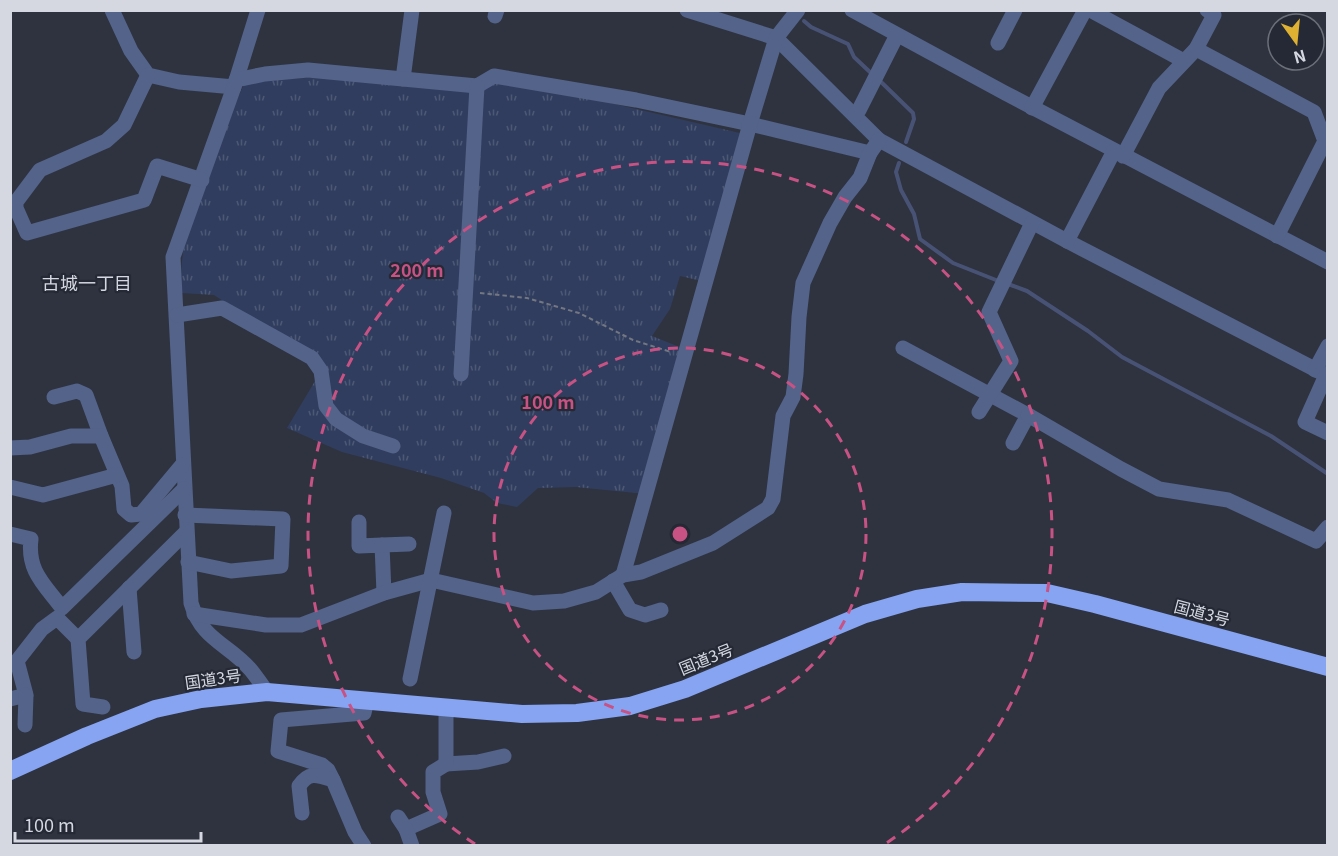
<svg xmlns="http://www.w3.org/2000/svg" width="1338" height="856" font-family="Georgia,'Noto Sans JP',serif">
<style>
.grass{fill:url(#grass-tufts)}
.lines{fill:none;stroke-linecap:round;stroke-linejoin:round}
.stream{stroke:#485274;stroke-width:4}
.path{stroke:#737782;stroke-width:2;stroke-dasharray:4.5 3;stroke-linecap:butt}
.minor{stroke:#54638a;stroke-width:15}
.highway{stroke:#86a4f1;stroke-width:18}
.ring{fill:none;stroke:#c85283;stroke-width:3;stroke-dasharray:10 8}
.labels{text-anchor:middle;stroke-width:4.5;stroke-linejoin:round;paint-order:stroke}
.street-label{font-size:16px;fill:#d5d8e0;stroke:#242935}
.neighbourhood-label{font-size:18px;fill:#d5d8e0;stroke:#242935}
.centre{fill:#c85283;stroke:#242935;stroke-width:3}
.ring-label{font-size:18px;text-anchor:middle;font-weight:bold;fill:#c85283;stroke:#242935;stroke-width:4.5;stroke-linejoin:round;paint-order:stroke}
</style>
<defs>
<pattern id="grass-tufts" width="24" height="20" patternUnits="userSpaceOnUse" patternTransform="scale(1.5)"><rect width="24" height="20" fill="#303d5e"/><path d="M3 7l-1-3M5 7V3M7 7l1-3M15 17l-1-3M17 17v-4M19 17l1-3" fill="none" stroke="#4d5875"/></pattern>
</defs>
<rect width="100%" height="100%" fill="#2e333f"/>
<path class="grass" d="M494,76L744,134L706,282L680,276L670,309L652,336L682,348L646,494L576,487L538,488L517,507L497,503L484,493L441,478L342,452L287,428L321,371L312,358L214,295L182,293C175,224 217,147 244,84C321,71 400,82 477,86Z"/>
<g class="lines">
<g class="stream">
<path d="M804,21L811,27L848,44L854,57L872,74"/>
<path d="M878,79L913,113L914,119L906,142"/>
<path d="M899,163L896,172L901,190L914,214L920,239L953,263L1001,282"/>
<path d="M1008,284L1027,291L1088,331L1122,357L1271,436L1328,474"/>
</g>
<path class="path" d="M480,293L527,298L579,313L633,340L671,352"/>
<g class="minor">
<path d="M112,10L131,51L148,75L179,82L234,87"/>
<path d="M258,10L234,87L173,257L191,603C202,640 227,643 250,669C256,676 261,684 267,692"/>
<path d="M687,10L776,38L879,140L1067,241L1328,376"/>
<path d="M852,10L1005,93L1328,262"/>
<path d="M1090,10L1184,61"/>
<path d="M495,16L497,10"/>
<path d="M998,43L1015,10"/>
<path d="M1196,49L1314,112L1325,141L1277,236"/>
<path d="M148,75L124,125L106,141L40,170L16,202V208L27,233L144,200L157,166L202,180"/>
<path d="M403,79L412,10"/>
<path d="M236,80L265,74L308,70L477,86L494,76L636,100L750,124L870,153"/>
<path d="M1032,108L1085,10"/>
<path d="M855,115L859,110L897,35"/>
<path d="M1123,156L1159,88L1196,49L1214,15L1207,10"/>
<path d="M1067,241L1114,151"/>
<path d="M177,315L222,308L312,358L321,371L326,406L336,419L363,436L393,446"/>
<path d="M903,348L1028,415L1013,443"/>
<path d="M1315,370L1328,346"/>
<path d="M461,374L477,86"/>
<path d="M1326,375L1305,422L1328,433"/>
<path d="M54,397L77,391L86,395L101,436"/>
<path d="M979,412L1011,361L989,312L1032,223"/>
<path d="M1028,415L1121,469L1159,489L1228,500L1316,541L1328,527"/>
<path d="M10,448L30,447L71,436H101L122,486L124,509L131,515L141,514L182,465"/>
<path d="M10,487L43,495L117,475"/>
<path d="M185,515L283,519L281,566L231,571L188,562"/>
<path d="M359,522V546L382,545L384,593"/>
<path d="M10,534L31,539C27,571 44,584 62,608L184,489"/>
<path d="M382,545L409,544"/>
<path d="M623,575L750,124L776,38L798,10"/>
<path d="M613,581L630,610L645,615L661,610"/>
<path d="M129,588L134,652"/>
<path d="M194,614L266,625H301L384,593L431,580L533,603L564,601L596,592L623,575L641,572L713,543L768,508L773,499L783,416L793,397L796,374L799,317L803,283L830,223L845,197L860,178L870,153L879,140"/>
<path d="M410,679L444,513"/>
<path d="M10,699L26,695L17,661L42,629L57,618L78,639"/>
<path d="M103,707L83,704L78,639L186,532"/>
<path d="M25,725L26,695"/>
<path d="M446,764L478,762L504,756"/>
<path d="M333,780L328,770L322,765L278,751L281,720L364,713L367,700"/>
<path d="M302,813L299,786C309,771 317,775 333,780L355,832L364,846"/>
<path d="M398,817L406,829L440,814L433,792V772L446,764V707"/>
<path d="M406,829L412,846"/>
</g>
<path class="highway" d="M10,771L87,736L155,709L201,699L267,692L522,714L577,713L630,706L685,689L865,614L917,599L962,592L1047,593L1095,604L1328,667"/>
</g>
<g class="ring">
<circle cx="680" cy="534" r="186"/>
<path d="M475 844A372 372 0 1 1 885 844"/>
</g>
<g class="labels">
<g class="street-label">
<text transform="translate(1202 613) rotate(15)" y="6">国道3号</text>
<text transform="translate(706 659) rotate(-22)" y="6">国道3号</text>
<text transform="translate(213 679) rotate(-8)" y="6">国道3号</text>
</g>
<g class="neighbourhood-label">
<text x="87" y="290">古城一丁目</text>
</g>
</g>
<circle cx="680" cy="534" r="9" class="centre"/>
<g class="ring-label">
<text x="417" y="277">200 m</text>
<text x="548" y="409">100 m</text>
</g>
<rect width="1338" height="856" fill="none" stroke="#d5d8e0" stroke-width="24"/>
<g transform="translate(1296 42) rotate(165)"><circle r="28" fill="#242935" stroke="#6b6f79" stroke-width="1.5"/>
<path d="M0-4.5L10 22L0 15L-10 22Z" fill="#deb133"/>
<text y="-9" font-size="16" font-weight="bold" text-anchor="middle" fill="#d5d8e0">N</text>
</g>
<path d="M15 832v9h186v-9" fill="none" stroke="#d5d8e0" stroke-width="3"/>
<text x="24" y="832" font-size="18" fill="#d5d8e0" stroke="#242935" stroke-width="4.5" paint-order="stroke">100 m</text>
</svg>
